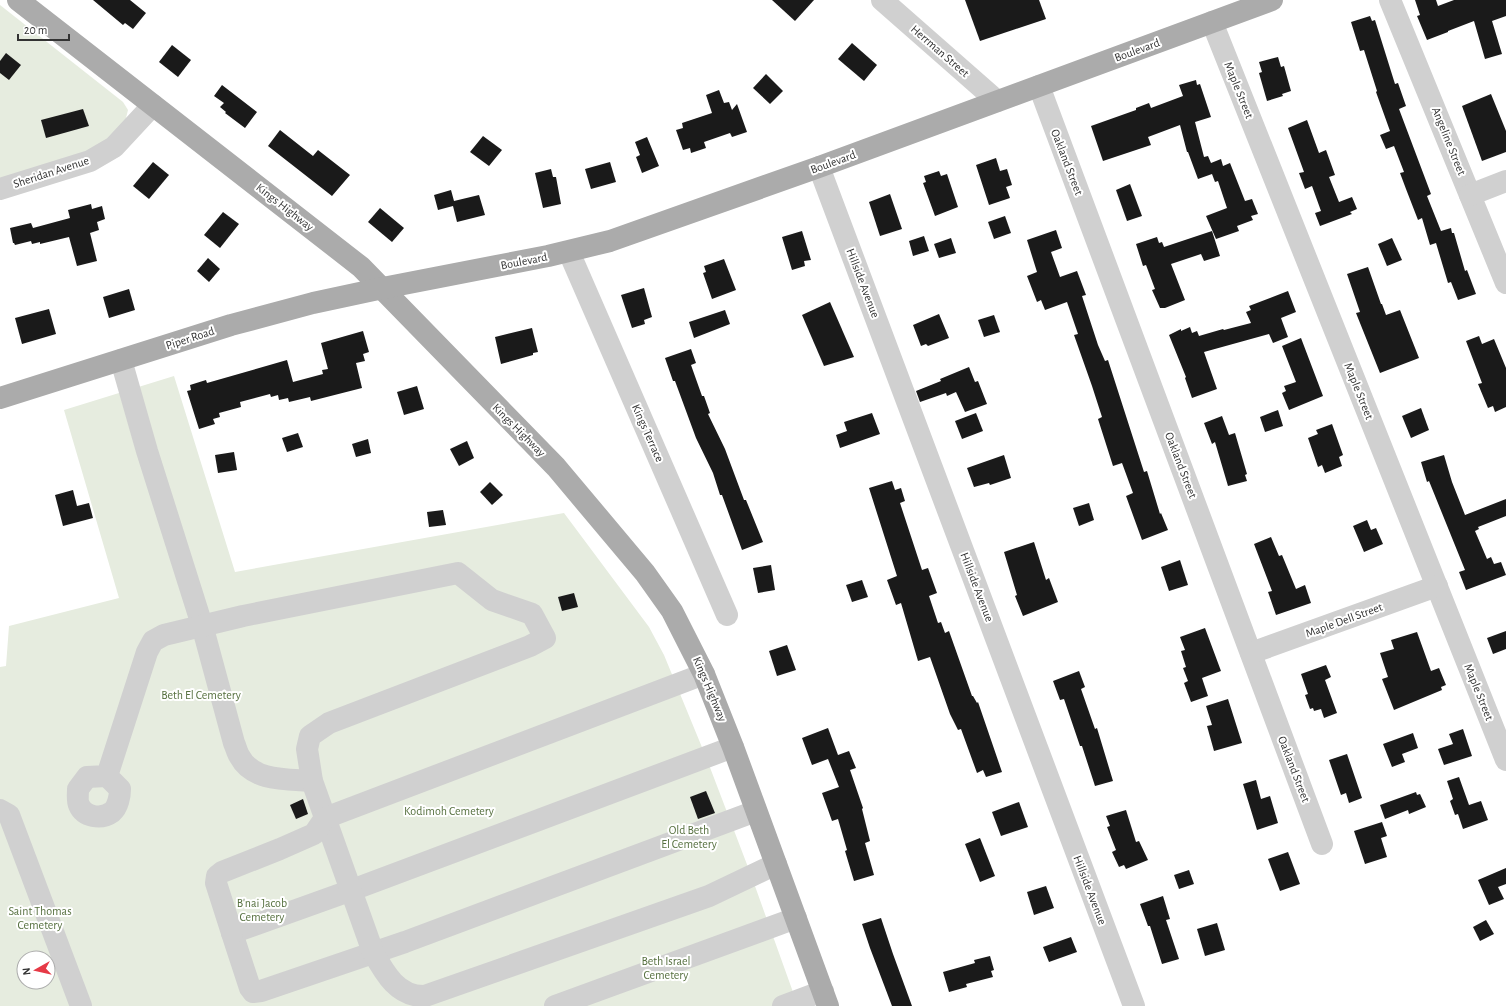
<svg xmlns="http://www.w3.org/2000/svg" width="1506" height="1006" font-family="'Alegreya Sans',sans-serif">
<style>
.green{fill:#e6ecdf;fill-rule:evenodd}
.building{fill:#1a1a1a}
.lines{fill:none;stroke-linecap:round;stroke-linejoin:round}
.minor{stroke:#d0d0d0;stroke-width:22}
.major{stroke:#ababab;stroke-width:22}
.labels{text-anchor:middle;stroke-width:4;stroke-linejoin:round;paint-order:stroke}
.street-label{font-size:12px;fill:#333;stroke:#fff}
.park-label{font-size:12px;fill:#56703f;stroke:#fff}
</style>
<rect width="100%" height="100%" fill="#fff"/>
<g class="green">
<path d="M0,5L123,102L128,110L125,122L108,144L0,183Z"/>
<path d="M174,376L235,572L564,513L649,627L664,655L706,757L751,875L798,1006H0V667L6,666L9,626L119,598L64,410ZM24,958H48V982H24Z"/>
</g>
<g class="building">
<path d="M93,0H130L146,13L133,29L125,23L123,25Z"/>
<path d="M772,0H814L795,21Z"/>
<path d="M965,0H1039L1046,19L980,41Z"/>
<path d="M1415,0H1436L1438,6L1454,0H1506V16L1492,21L1502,54L1485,59L1474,21L1448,31V32L1427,40L1417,16L1420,15Z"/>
<path d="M1370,16L1372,21L1375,20L1395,84L1398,83L1406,106L1399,109L1431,194L1427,196L1441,231L1451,228L1452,233H1454L1465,271L1467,270L1476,294L1458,300L1451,282L1448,283L1436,243L1430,245L1422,218L1418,220L1406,189L1400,173L1404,172L1394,146L1386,149L1380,135L1390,131L1376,92L1377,91L1364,50L1360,51L1351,22Z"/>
<path d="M852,43L877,65L864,81L838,59Z"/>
<path d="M172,45L191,60L178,77L159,62Z"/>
<path d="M6,53L21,65L9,80L0,73V61Z"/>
<path d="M1278,57L1281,67L1284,66L1291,91L1282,94L1283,96L1267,101L1259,73L1262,72L1259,62Z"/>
<path d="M766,74L783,91L770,104L753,88Z"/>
<path d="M1196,80L1197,85L1200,84L1211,117L1195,122L1204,157L1208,156L1211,163L1221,159L1223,166L1230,163L1245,201L1252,199L1258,214L1251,216L1253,220L1237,226L1239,231L1216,239L1206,216L1227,208L1218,181L1215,182L1212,174L1198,179L1188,152H1187L1180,125L1148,137L1151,145L1103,161L1091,126L1136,110V108L1149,103L1151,108L1183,96L1179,85Z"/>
<path d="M222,85L257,112L245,128L225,113L226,112L220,107L224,103L214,96Z"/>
<path d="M719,90L724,103L729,102L732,110L737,104L747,132L732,137L730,133L704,142L706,148L691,153L690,148L683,150L676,130L683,128L682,123L712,113L706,95Z"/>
<path d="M1491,94L1506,131V152L1482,161L1462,106Z"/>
<path d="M83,109L89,126L46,138L41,120Z"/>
<path d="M1307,120L1319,153L1326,150L1335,175L1329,177L1339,202L1352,197L1357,209L1350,212L1352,214L1320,226L1315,213L1321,211L1312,186L1305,189L1299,173L1304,172L1288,128Z"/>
<path d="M280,130L313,156L318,150L350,175L332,196L268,146Z"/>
<path d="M483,136L502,150L489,166L470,152Z"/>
<path d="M647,137L659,166L642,173L636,157L640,155L635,142Z"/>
<path d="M996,158L1000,171L1007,169L1012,185L1006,187L1010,198L989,205L976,165Z"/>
<path d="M153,162L169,175L149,199L133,186Z"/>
<path d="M610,162L616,182L591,189L585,169Z"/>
<path d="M551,169L553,177H556L561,204L543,208L535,173Z"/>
<path d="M939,171L941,176L947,174L958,207L935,216L923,183L926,182L924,176Z"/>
<path d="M1130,184L1142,216L1127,221L1116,190Z"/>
<path d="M451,190L454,201L479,195L485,215L457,222L453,206L438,210L434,195Z"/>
<path d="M890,194L902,229L880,236L869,202Z"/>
<path d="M91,204L92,209L102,206L105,219L97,222L99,230L90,233L97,261L77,266L69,237L40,244V242L32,244L31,241L15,245L14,243H13L10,228L31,223L33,228L70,218L68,210Z"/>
<path d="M380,208L404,228L392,242L368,222Z"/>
<path d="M223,212L239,224L220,248L204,235Z"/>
<path d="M1005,216L1011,233L994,239L988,222Z"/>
<path d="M1056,230L1062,248L1051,252L1060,277L1077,271L1086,295L1082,296L1098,345L1105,361L1108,360L1144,472L1147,471L1160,514L1161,513L1168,530L1142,540L1126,496L1133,493L1122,463L1113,466L1098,419L1102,417L1092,386L1074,335L1078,334L1067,302L1045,310L1041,300L1037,302L1027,276L1037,272L1027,240Z"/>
<path d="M802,231L811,260L804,261L805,266L792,270L782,237Z"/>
<path d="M1212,231L1220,256L1204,261L1201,254L1171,264L1185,300L1165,308H1160L1152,290L1155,289L1146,265L1143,266L1136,244L1157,237L1159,243L1162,242L1164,247Z"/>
<path d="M924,236L929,251L913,256L909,241Z"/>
<path d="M951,238L956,253L939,258L934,244Z"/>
<path d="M1392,238L1402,260L1387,266L1378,244Z"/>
<path d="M208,258L220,269L209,282L197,271Z"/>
<path d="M724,259L736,290L712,299L703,273L706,272L704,266Z"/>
<path d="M1368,267L1381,304H1382L1386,315L1400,310L1419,358L1380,373L1356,313L1360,312L1347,274Z"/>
<path d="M644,288L652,317L644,320L645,324L632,328L621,295Z"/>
<path d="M129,289L135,310L109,318L103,297Z"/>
<path d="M1288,291L1296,312L1281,318L1288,337L1273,343L1269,334L1204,352L1217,389L1192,398L1185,378L1186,377L1169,335L1181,329V331L1190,327L1192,333L1197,331L1199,336L1223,329L1224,330L1251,323L1246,312L1251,310L1249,306Z"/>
<path d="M830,302L854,357L824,366L802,315Z"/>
<path d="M49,309L56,334L22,344L15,318Z"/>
<path d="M725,310L730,324L694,338L689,322Z"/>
<path d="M939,314L949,338L928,346L926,344L921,346L913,325Z"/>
<path d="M994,315L1000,332L984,337L978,320Z"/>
<path d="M532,328L538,352L533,353V355L501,364L495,337Z"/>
<path d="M363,331L369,352L363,354L365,361L356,363L362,388L311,401L310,397L289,402L288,398L279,400L278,395L271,397L270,394L240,402L241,407L219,413L220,417L213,419L215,424L199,429L187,391L191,390L190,385L206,380L207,383L287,360L293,382L323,374L322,370L328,369L321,343Z"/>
<path d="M1479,336L1482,344L1494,339L1506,368V407L1495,412L1493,406L1488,408L1478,384L1482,383L1466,341Z"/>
<path d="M1301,338L1323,396L1289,410L1282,393L1286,391L1284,386L1296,382L1282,346Z"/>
<path d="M691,349L696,363L691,365L702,396H704L710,413L708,414L725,449L744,500H746L763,542L742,550L722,495H720L713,473L696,438L675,381H673L665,358Z"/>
<path d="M969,367L975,382L978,381L987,404L965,412L956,392L947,396L946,393L920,402L916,391L941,381L940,379Z"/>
<path d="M417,386L424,409L404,415L397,392Z"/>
<path d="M1421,408L1429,430L1411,438L1402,416Z"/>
<path d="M1278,410L1283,426L1265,432L1260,417Z"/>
<path d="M872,413L880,434L840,448L836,435L847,431L844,422Z"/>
<path d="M976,413L983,431L962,439L955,421Z"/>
<path d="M1222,416L1229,435L1235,433L1247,474L1245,475L1247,481L1228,486L1215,442L1212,444L1204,423Z"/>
<path d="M1332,424L1343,455L1339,457L1342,466L1325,473L1322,465L1318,467L1308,438L1318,434L1316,430Z"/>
<path d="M298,433L303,447L287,452L282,438Z"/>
<path d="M368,439L371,453L356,457L352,444Z"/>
<path d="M467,441L474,458L459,466L450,449Z"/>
<path d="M234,452L237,470L218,473L215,455Z"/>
<path d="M1004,455L1011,478L990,485L989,483L974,487L967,468Z"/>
<path d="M1444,455L1452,482L1465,515L1506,499V516L1478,527L1479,529L1475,531L1487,559L1491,557L1494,564L1501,562L1506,575L1466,590L1459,572L1465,570L1429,481L1427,482L1421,462Z"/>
<path d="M892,481L895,490L901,488L905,501L900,503L922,570L928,568L937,593L929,596L938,623L941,622L945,633L949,631L972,696H973L977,703L978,702L1002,772L986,777L983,770L977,773L961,729L958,730L950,714L930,657L918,661L901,603L896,605L887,580L897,576L869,488Z"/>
<path d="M490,482L503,495L492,505L480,492Z"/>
<path d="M73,490L77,506L89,503L93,518L63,526L55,495Z"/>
<path d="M1089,503L1094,520L1079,526L1073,508Z"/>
<path d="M443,510L446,525L429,527L427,512Z"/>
<path d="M1367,520L1371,530L1376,528L1383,544L1364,552L1353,526Z"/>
<path d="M1271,537L1279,556L1282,555L1296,589L1305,585L1311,603L1276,615L1268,592L1272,591L1254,544Z"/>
<path d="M1034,542L1046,580L1049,578L1058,602L1023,616L1015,596L1017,595L1004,552Z"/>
<path d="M1180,560L1188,585L1169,591L1161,567Z"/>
<path d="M771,565L775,590L758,593L753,568Z"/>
<path d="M862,580L868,597L852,602L846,585Z"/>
<path d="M574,593L578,607L562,611L558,597Z"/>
<path d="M1205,628L1221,671L1202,678L1208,696L1191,702L1184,683L1188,681L1183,668L1186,667L1181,651L1185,650L1180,637Z"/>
<path d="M1506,631V649L1493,654L1487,638Z"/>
<path d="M1417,632L1431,671L1439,668L1446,685L1441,687L1442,690L1394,710L1382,679L1388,677L1380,653L1394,649L1391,640Z"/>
<path d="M787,645L796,670L777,676L769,651Z"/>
<path d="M1326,665L1331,677L1325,680L1337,713L1324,718L1321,709L1314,711L1313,708L1310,709L1305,695L1308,694L1301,674Z"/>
<path d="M1079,671L1085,687L1081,689L1095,729L1097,728L1113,781L1095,786L1082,746H1080L1064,699L1060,700L1053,681Z"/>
<path d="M1228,699L1242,743L1214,751L1207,726L1212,725L1206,706Z"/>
<path d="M828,728L838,755L849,751L856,768L850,770L863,808L862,809L870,841L865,843L874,875L854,881L845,851L847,850L838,819L832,821L822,793L839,787L828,759L812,765L802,738Z"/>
<path d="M1463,729L1472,756L1444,765L1438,749L1453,744L1449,734Z"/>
<path d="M1413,733L1418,748L1402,754L1405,762L1392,767L1383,744Z"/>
<path d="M1347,754L1362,798L1349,803L1346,793L1341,795L1329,760Z"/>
<path d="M1459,777L1469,805L1481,801L1488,820L1463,829L1458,814L1455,815L1450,801L1453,799L1447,781Z"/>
<path d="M1256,780L1261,799L1270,796L1278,823L1257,830L1243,784Z"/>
<path d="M706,791L715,813L698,819L690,797Z"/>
<path d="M1416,792L1417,795L1420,794L1426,807L1409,814L1408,810L1385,819L1380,805Z"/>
<path d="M303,799L308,814L296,819L290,805Z"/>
<path d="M1019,802L1028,827L1001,836L992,812Z"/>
<path d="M1126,810L1136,842L1139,841L1148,860L1126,869L1124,865L1119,867L1112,852L1116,850L1107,827L1110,826L1106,816Z"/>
<path d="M1382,822L1387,836L1381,838L1387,857L1365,864L1354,831Z"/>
<path d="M980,838L995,876L980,882L965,844Z"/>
<path d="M1288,852L1300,884L1280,891L1268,859Z"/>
<path d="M1506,868V884L1498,887L1504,899L1489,905L1478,880Z"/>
<path d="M1189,870L1194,884L1179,889L1174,875Z"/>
<path d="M1046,886L1054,908L1034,915L1027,892Z"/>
<path d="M1163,896L1170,919L1166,920L1179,959L1162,964L1150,926H1148L1140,904Z"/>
<path d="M881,918L893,954L912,1006H892L870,948L862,924Z"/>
<path d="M1486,920L1494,934L1480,941L1473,927Z"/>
<path d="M1217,923L1225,950L1205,956L1197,929Z"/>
<path d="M1071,937L1077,952L1049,962L1043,947Z"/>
<path d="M990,956L994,970L991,971L993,977L966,984L967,987L949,992L943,972L975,963L974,960Z"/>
</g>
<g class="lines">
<g class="minor">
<path d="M882,0L997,101"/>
<path d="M1390,0L1506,283"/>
<path d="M1212,22L1506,760"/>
<path d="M1039,86L1322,844"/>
<path d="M819,167L1134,1006"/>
<path d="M0,189L90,161L114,147L153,105"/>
<path d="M1470,195L1506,181"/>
<path d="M569,252L727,615"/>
<path d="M121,360L147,451L202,625L234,743C236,747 237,753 240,757C253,782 289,779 312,781"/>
<path d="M1251,653L1437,586"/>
<path d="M733,747L352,890L232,933L250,988L253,992L261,991L405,942L756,811"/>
<path d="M107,776L87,777L78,789C78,794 77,801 79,805C84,817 101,820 112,812C118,807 120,796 120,789L107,776L147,652L153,641L164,635L243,616L458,573L492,600L532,614L545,638L530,646L329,723L310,736L307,749L312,781L373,952C385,974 398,997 425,996L709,896L776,864"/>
<path d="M0,810L9,815L81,1006"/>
<path d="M232,933L216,883L217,876L222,872L280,849L314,834L325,818L704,674"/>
<path d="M555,1006L796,918"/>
<path d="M783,1006L823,991"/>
</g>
<g class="major">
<path d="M18,0L361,267L556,467L645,573L672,611L704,674L733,747L828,1006"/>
<path d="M0,398L231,325L313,303L383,288L548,256L610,241L819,167L1272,0"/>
</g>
</g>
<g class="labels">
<g class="street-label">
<text transform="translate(1137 50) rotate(-20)" y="4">Boulevard</text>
<text transform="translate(940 51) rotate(41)" y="4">Herrman Street</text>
<text transform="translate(1239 90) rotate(68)" y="4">Maple Street</text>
<text transform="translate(1449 141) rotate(68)" y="4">Angeline Street</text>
<text transform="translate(833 162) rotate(-20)" y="4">Boulevard</text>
<text transform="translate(1067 162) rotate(69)" y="4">Oakland Street</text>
<text transform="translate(51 172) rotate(-18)" y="4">Sheridan Avenue</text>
<text transform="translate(285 207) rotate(38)" y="4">Kings Highway</text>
<text transform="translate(524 261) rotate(-11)" y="4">Boulevard</text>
<text transform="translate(863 283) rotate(69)" y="4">Hillside Avenue</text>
<text transform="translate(190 338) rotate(-18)" y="4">Piper Road</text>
<text transform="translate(1359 391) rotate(68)" y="4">Maple Street</text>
<text transform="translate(519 430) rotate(45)" y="4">Kings Highway</text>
<text transform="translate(648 433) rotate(66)" y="4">Kings Terrace</text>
<text transform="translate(1181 465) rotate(69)" y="4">Oakland Street</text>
<text transform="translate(977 587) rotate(69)" y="4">Hillside Avenue</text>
<text transform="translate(1344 620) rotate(-20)" y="4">Maple Dell Street</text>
<text transform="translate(710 689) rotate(67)" y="4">Kings Highway</text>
<text transform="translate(1479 692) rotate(68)" y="4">Maple Street</text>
<text transform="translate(1294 769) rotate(69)" y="4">Oakland Street</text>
<text transform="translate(1090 890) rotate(69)" y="4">Hillside Avenue</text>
</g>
<g class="park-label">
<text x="201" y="699">Beth El Cemetery</text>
<text x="449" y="815">Kodimoh Cemetery</text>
<text x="689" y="834">Old Beth<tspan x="689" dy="14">El Cemetery</tspan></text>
<text x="262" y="907">B'nai Jacob<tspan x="262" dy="14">Cemetery</tspan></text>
<text x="40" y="915">Saint Thomas<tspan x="40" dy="14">Cemetery</tspan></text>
<text x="666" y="965">Beth Israel<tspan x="666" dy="14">Cemetery</tspan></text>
</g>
</g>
<g transform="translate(36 970) rotate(262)"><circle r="19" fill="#ffffff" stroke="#adadad"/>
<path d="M0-3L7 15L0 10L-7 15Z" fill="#e63946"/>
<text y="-6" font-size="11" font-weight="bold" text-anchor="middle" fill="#333333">N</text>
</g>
<path d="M18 34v6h51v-6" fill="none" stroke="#333333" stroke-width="2"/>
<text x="24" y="34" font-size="12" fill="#333333" stroke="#ffffff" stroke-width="3" paint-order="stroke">20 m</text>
</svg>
